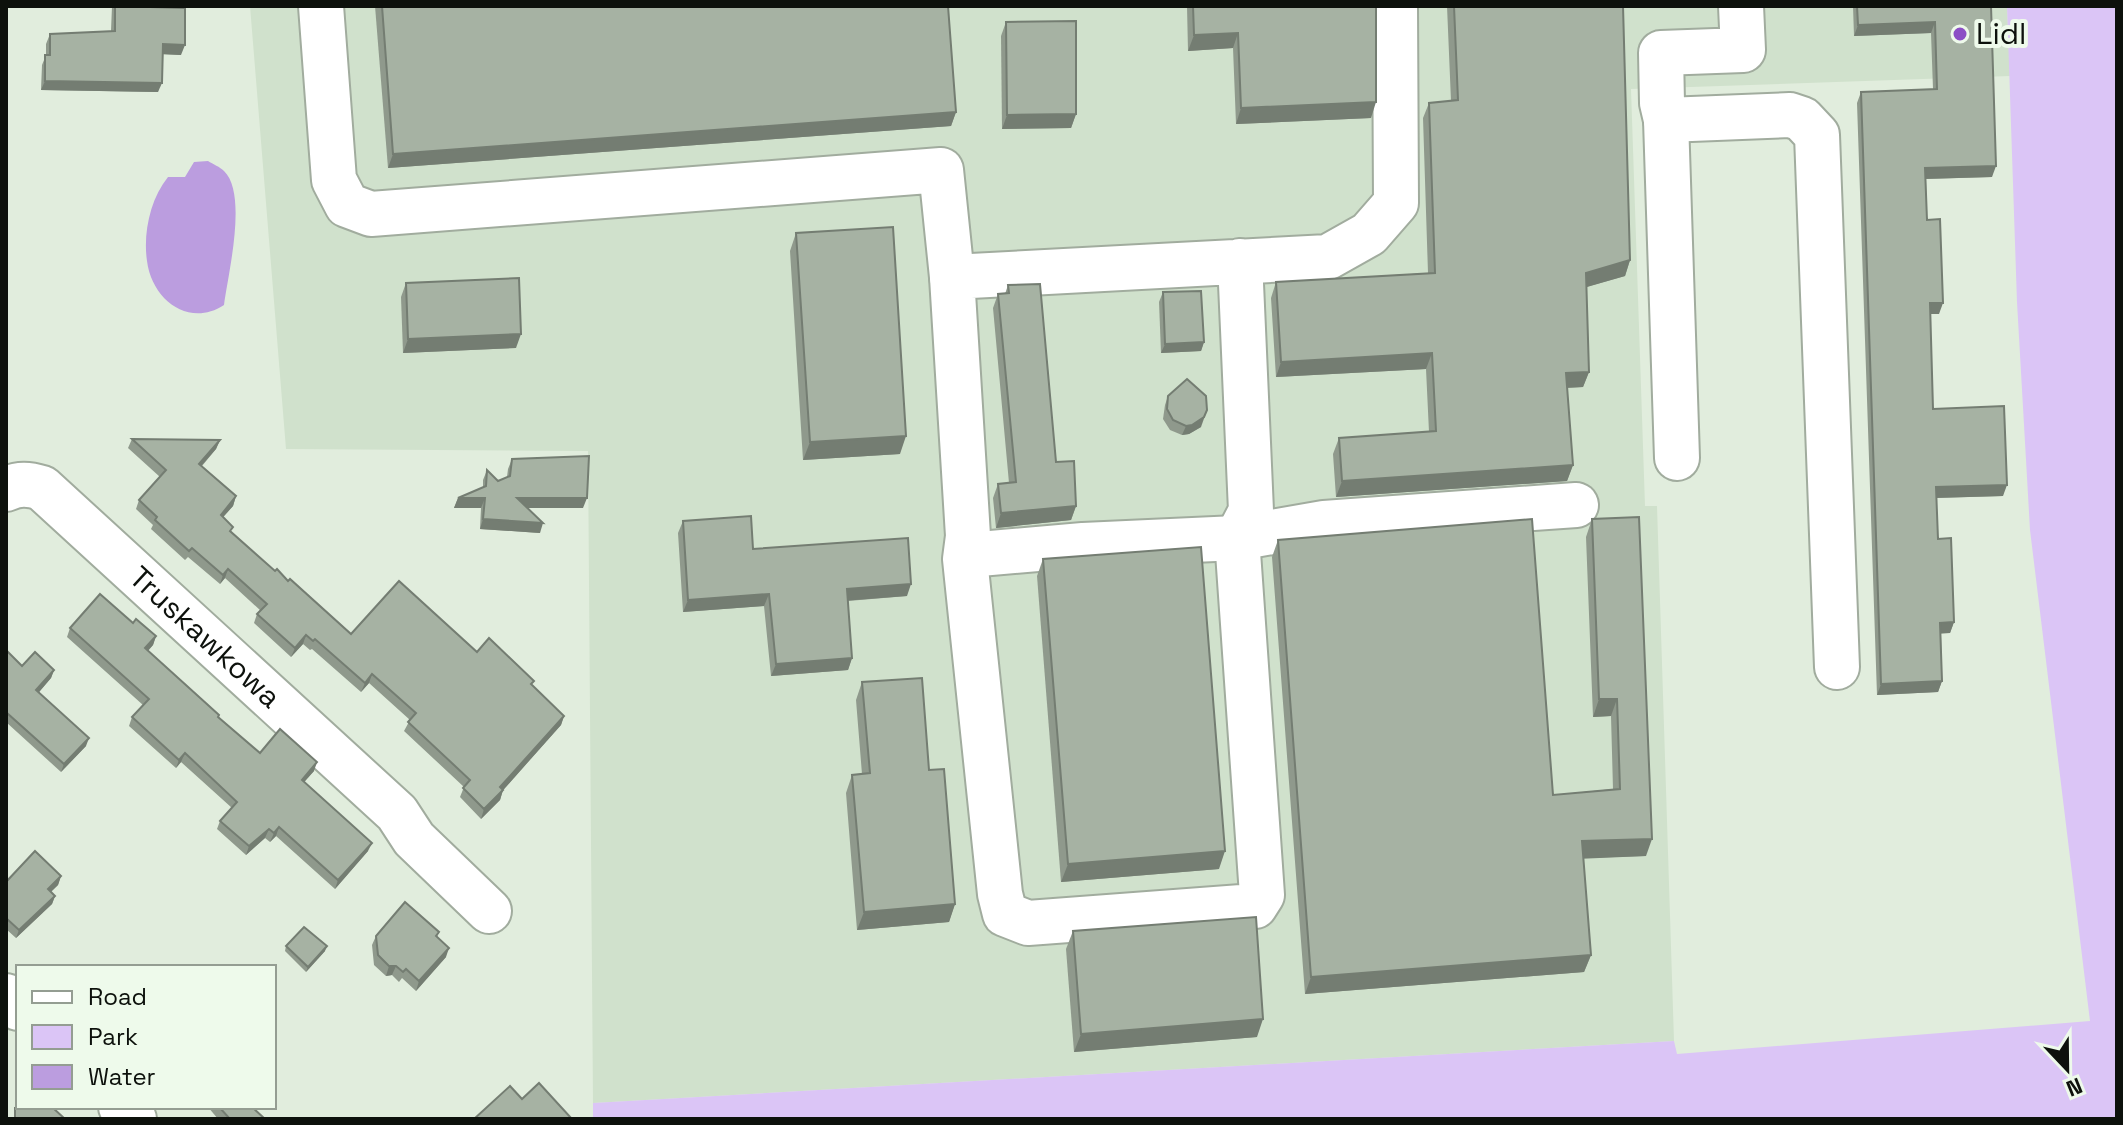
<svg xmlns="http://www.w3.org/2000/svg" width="2123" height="1125" font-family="'Space Grotesk',sans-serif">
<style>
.built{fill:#d0e1cc}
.green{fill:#dbc5f6}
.water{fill:#bb9ddf}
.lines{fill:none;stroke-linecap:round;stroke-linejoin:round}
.minor-casing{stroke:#a1ac9e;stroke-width:48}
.minor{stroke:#fff;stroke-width:44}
.wall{fill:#8f998c}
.shaded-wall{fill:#747d72}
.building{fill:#a6b2a3;stroke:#747d72;stroke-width:2}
.poi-dot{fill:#8c4fc5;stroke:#eefaeb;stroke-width:3}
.labels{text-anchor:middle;stroke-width:8;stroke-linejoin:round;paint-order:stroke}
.poi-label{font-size:30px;fill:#0d110c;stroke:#eefaeb;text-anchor:start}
.street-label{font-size:30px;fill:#0d110c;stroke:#eefaeb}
</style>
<rect width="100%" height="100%" fill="#e1eddd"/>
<path class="built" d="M250,6H2007L2010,76L1631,89L1645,506H1657L1674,1041L593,1103L588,451L286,449Z"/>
<path class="green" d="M2007,6H2117V1119H593V1103L1674,1041L1677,1054L2090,1021L2030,530L2017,302Z"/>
<path class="water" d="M208,161C213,164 220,167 224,171C248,194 228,274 224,305C189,328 152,300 147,261C143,234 150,199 168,177H185L194,162Z"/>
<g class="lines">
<g class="minor-casing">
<g id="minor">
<path d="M321,6L334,180L347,205L371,214L941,170L952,277"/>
<path d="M1741,6L1743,50L1661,53L1662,103L1666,120L1790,115L1802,119L1817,135L1837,667"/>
<path d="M1666,120L1677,458"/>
<path d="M1240,261L1251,511L1237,538L1262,895L1255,906L1028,923L1005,914L1000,894L965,559L968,536L952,277L1328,257L1369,234L1396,203L1395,6"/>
<path id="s1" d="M6,489C19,483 29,484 42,488L397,813L414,839L489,911"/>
<path d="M968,555L1083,545L1237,538L1324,523L1576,505"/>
<path d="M6,996L18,1008"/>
<path d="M121,1107L134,1119"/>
</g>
</g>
<use href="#minor" class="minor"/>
</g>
<g class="wall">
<path d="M112,6H155L181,55L162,54L158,92L41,90L42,65L46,55V44L50,34L111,31Z"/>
<path d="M375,6H948L956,112L951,126L388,168Z"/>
<path d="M1187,6H1376L1371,118L1236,124L1233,48L1188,51Z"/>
<path d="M1447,6H1623L1630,260L1625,276L1586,287L1589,372L1583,387L1567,388L1573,465L1567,481L1336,497L1333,454L1339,438L1429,432L1426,369L1276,377L1271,298L1276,282L1428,273L1423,118L1429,103L1451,101Z"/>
<path d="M1853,6H1991L1992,177L1926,179L1927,220L1939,314H1930L1933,409L2003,496L1936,498L1938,539L1954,622L1950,633H1941L1942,681L1938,692L1877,695L1857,103L1861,92L1933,89L1931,33L1854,36Z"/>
<path d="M1006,22L1076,114L1071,128L1002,129L1001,36Z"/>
<path d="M796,233L900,454L803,460L790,251Z"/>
<path d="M406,283L516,348L403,353L401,297Z"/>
<path d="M1008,285L1056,462L1076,506L1071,520L996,528L993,498L998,484L1009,483L993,308L998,294H1005Z"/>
<path d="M1163,292L1204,342L1201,351L1161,353L1159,302Z"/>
<path d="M1168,396L1201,427L1189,434L1182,435L1170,430L1163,419L1165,405Z"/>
<path d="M132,439L220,440L216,449L202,466L236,496L233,506L223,517L231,532L275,571L351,634L477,652L532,686L564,716L561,725L503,790L500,800L481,819L460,797L464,787L404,731L410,720L369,683L361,692L312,649L310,650L303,644L291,657L254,623L257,614L261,611L225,578L220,584L188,557L185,560L151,529L153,525L136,509L139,500L160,477L128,448Z"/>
<path d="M512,459L583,508H527L540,533L480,529L481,508H454L458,498L483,488V480L487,470L498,481L507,477L508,469Z"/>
<path d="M1592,519L1646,856L1583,858L1591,955L1584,972L1305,994L1272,557L1278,540L1553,795L1613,789L1611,716L1593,717L1586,537Z"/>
<path d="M683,521L753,549L907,596L848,601L852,658L848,670L771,676L764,606L683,612L678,533Z"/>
<path d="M1043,559L1219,869L1061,882L1037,576Z"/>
<path d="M133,623L156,636L153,645L148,651L218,718L260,753L314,771L304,782L368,851L335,889L276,836L270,842L265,838L246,855L217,829L220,821L232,808L181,762L176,768L129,726L132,717L143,705L67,637L70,628Z"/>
<path d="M6,650L22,666L54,670L51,678L39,692L86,746L61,772L6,722Z"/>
<path d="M862,682L929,770L955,904L949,922L857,930L846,793L852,775L862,774L856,700Z"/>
<path d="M61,876L58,885L51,892L55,896L52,904L16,938L6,929V882Z"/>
<path d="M1073,931L1257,1037L1074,1052L1066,949Z"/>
<path d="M439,932L437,937L446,957L416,991L402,978L399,982L392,975L386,976L374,965L372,945L376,936Z"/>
<path d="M286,946L325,951L306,972L285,951Z"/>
<path d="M208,1107H252L265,1119H218Z"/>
</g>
<g class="shaded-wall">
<path d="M1935,22L1931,33L1854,36L1858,25Z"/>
<path d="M1238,33L1233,48L1188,51L1194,35Z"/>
<path d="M163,44L185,45L181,55L159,54Z"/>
<path d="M45,81L162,83L158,92L41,90Z"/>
<path d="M1376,102L1371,118L1236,124L1241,108Z"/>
<path d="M956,112L951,126L388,168L393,154Z"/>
<path d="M1076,114L1071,128L1002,129L1007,115Z"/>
<path d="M1996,166L1992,177L1921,179L1925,168Z"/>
<path d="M1630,260L1625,276L1580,289L1586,273Z"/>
<path d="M1930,303H1943L1939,314H1926Z"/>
<path d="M521,334L516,348L403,353L408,339Z"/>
<path d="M1204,342L1201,351L1161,353L1165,344Z"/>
<path d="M1432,353L1426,369L1276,377L1281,362Z"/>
<path d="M1589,372L1583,387L1561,388L1566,373Z"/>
<path d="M1207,410L1201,427L1189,434L1182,435L1186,426Z"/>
<path d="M906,436L900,454L803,460L810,442Z"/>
<path d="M220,440L216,449L195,473L199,464Z"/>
<path d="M1573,465L1567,481L1336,497L1342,481Z"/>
<path d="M2007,485L2003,496L1932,498L1936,487Z"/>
<path d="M236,496L233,506L217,524L221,515Z"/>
<path d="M458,498H485L481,508H454Z"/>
<path d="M517,498H587L583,508H513Z"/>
<path d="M1076,506L1071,520L996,528L1001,513Z"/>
<path d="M483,519L543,523L540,533L480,529Z"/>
<path d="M228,569L225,578L220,584L223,575Z"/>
<path d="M911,584L907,596L842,601L847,589Z"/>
<path d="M769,594L764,606L683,612L688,600Z"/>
<path d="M1954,622L1950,633L1936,634L1940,623Z"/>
<path d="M306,635L303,644L291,657L295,648Z"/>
<path d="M156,636L153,645L142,657L145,648Z"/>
<path d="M852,658L848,670L771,676L776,664Z"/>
<path d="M54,670L51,678L34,698L36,690Z"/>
<path d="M372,674L369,683L361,692L365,683Z"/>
<path d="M1942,681L1938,692L1877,695L1881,684Z"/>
<path d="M1599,699H1617L1611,716L1593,717Z"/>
<path d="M564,716L561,725L497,797L500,787Z"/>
<path d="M89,738L86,746L61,772L64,764Z"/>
<path d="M185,753L181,762L176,768L179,760Z"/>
<path d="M317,762L314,771L298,789L302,780Z"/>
<path d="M503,790L500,800L481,819L484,809Z"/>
<path d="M279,827L276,836L270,842L274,833Z"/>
<path d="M269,829L265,838L246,855L249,846Z"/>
<path d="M1652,839L1646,856L1576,859L1582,841Z"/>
<path d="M372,843L368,851L335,889L338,880Z"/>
<path d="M1225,851L1219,869L1061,882L1068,864Z"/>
<path d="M61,876L58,885L45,897L48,889Z"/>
<path d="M55,896L52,904L16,938L19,930Z"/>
<path d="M955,904L949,922L857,930L864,912Z"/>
<path d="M327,946L325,951L306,972L308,967Z"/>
<path d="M449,948L446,957L416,991L419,981Z"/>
<path d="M1591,955L1584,972L1305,994L1311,977Z"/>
<path d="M389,966H396L392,975L386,976Z"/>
<path d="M1263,1019L1257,1037L1074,1052L1081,1034Z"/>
</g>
<g class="building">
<path d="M115,6L185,8V45L163,44L162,83L45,81V55H50V34L115,31Z"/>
<path d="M382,6H948L956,112L393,154Z"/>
<path d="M1193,6H1376V102L1241,108L1238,33L1194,35Z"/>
<path d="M1454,6H1623L1630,260L1586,273L1589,372L1566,373L1573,465L1342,481L1339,438L1436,431L1432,353L1281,362L1276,282L1435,273L1429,103L1458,100Z"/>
<path d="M1857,6H1991L1996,166L1925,168L1927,220L1940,219L1943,303H1930L1933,409L2004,406L2007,485L1936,487L1938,539L1951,538L1954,622L1940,623L1942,681L1881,684L1861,92L1937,89L1935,22L1858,25Z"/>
<path d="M1076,21V114L1007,115L1006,22Z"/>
<path d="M893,227L906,436L810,442L796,233Z"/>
<path d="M519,278L521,334L408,339L406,283Z"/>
<path d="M1040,284L1056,462L1074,461L1076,506L1001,513L998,484L1016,482L998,294L1009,293L1008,285Z"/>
<path d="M1201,291L1204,342L1165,344L1163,292Z"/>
<path d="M1187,379L1206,396L1207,410L1204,417L1192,425L1186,426L1173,420L1167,409L1168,396Z"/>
<path d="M132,439L220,440L199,464L236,496L221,515L233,527L230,531L275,571L277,569L288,581L290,579L351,634L399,581L477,652L489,638L534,681L531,684L564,716L500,787L503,790L484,809L463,788L470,780L408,722L416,713L372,674L365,683L315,639L313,641L306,635L295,648L257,614L267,604L228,569L223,575L192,548L189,551L155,520L157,517L139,500L166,470Z"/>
<path d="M589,456L587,498H517L543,523L483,519L485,498H458L486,486L487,470L498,481L510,476L512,459Z"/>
<path d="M751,516L753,549L908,538L911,584L847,589L852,658L776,664L769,594L688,600L683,521Z"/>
<path d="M1639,517L1652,839L1582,841L1591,955L1311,977L1278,540L1532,519L1553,795L1620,789L1617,699H1599L1592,519Z"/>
<path d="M1201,547L1225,851L1068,864L1043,559Z"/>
<path d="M100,594L133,623L136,619L156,636L145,648L219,715L218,717L260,753L280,729L317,762L302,780L372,843L338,880L279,827L274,833L269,829L249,846L220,821L237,802L185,753L179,760L132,717L149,699L70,628Z"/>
<path d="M6,650L22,666L35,652L54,670L36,690L89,738L64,764L8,714L6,716Z"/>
<path d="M922,678L929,770L944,769L955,904L864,912L852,775L870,773L862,682Z"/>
<path d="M35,851L61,876L48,889L55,896L19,930L6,918V882Z"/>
<path d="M405,902L439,932L436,936L449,948L419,981L406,969L403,972L396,966H389L378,955L376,936Z"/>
<path d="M1256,917L1263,1019L1081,1034L1073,931Z"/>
<path d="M304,927L327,946L308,967L286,946Z"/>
<path d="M539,1083L572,1119H474L510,1086L522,1099Z"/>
<path d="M32,1107H52L65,1119H15V1108Z"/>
<path d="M219,1107H252L265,1119H230Z"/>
</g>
<circle class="poi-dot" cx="1960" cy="34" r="8"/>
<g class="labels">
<g class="poi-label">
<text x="1976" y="44">Lidl</text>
</g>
<g class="street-label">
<text dy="10" stroke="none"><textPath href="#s1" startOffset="258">Truskawkowa</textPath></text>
</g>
</g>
<rect width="2123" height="1125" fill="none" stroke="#0d110c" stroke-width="16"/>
<rect x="16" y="965" width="260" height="144" fill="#eefaeb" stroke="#949d92" stroke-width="2"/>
<rect x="32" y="991" width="40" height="12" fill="#ffffff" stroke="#949d92" stroke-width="2"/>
<text x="88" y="1005" font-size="24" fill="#0d110c">Road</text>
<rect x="32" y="1025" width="40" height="24" fill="#dbc5f6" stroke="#949d92" stroke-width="2"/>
<text x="88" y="1045" font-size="24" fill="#0d110c">Park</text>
<rect x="32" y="1065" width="40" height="24" fill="#bb9ddf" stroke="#949d92" stroke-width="2"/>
<text x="88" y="1085" font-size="24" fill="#0d110c">Water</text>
<g transform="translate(2067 1069) rotate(158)" stroke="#eefaeb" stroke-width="6" paint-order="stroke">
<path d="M0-6L14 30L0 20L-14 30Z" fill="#0d110c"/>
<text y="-12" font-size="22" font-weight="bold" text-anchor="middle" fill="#0d110c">N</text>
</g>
</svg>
